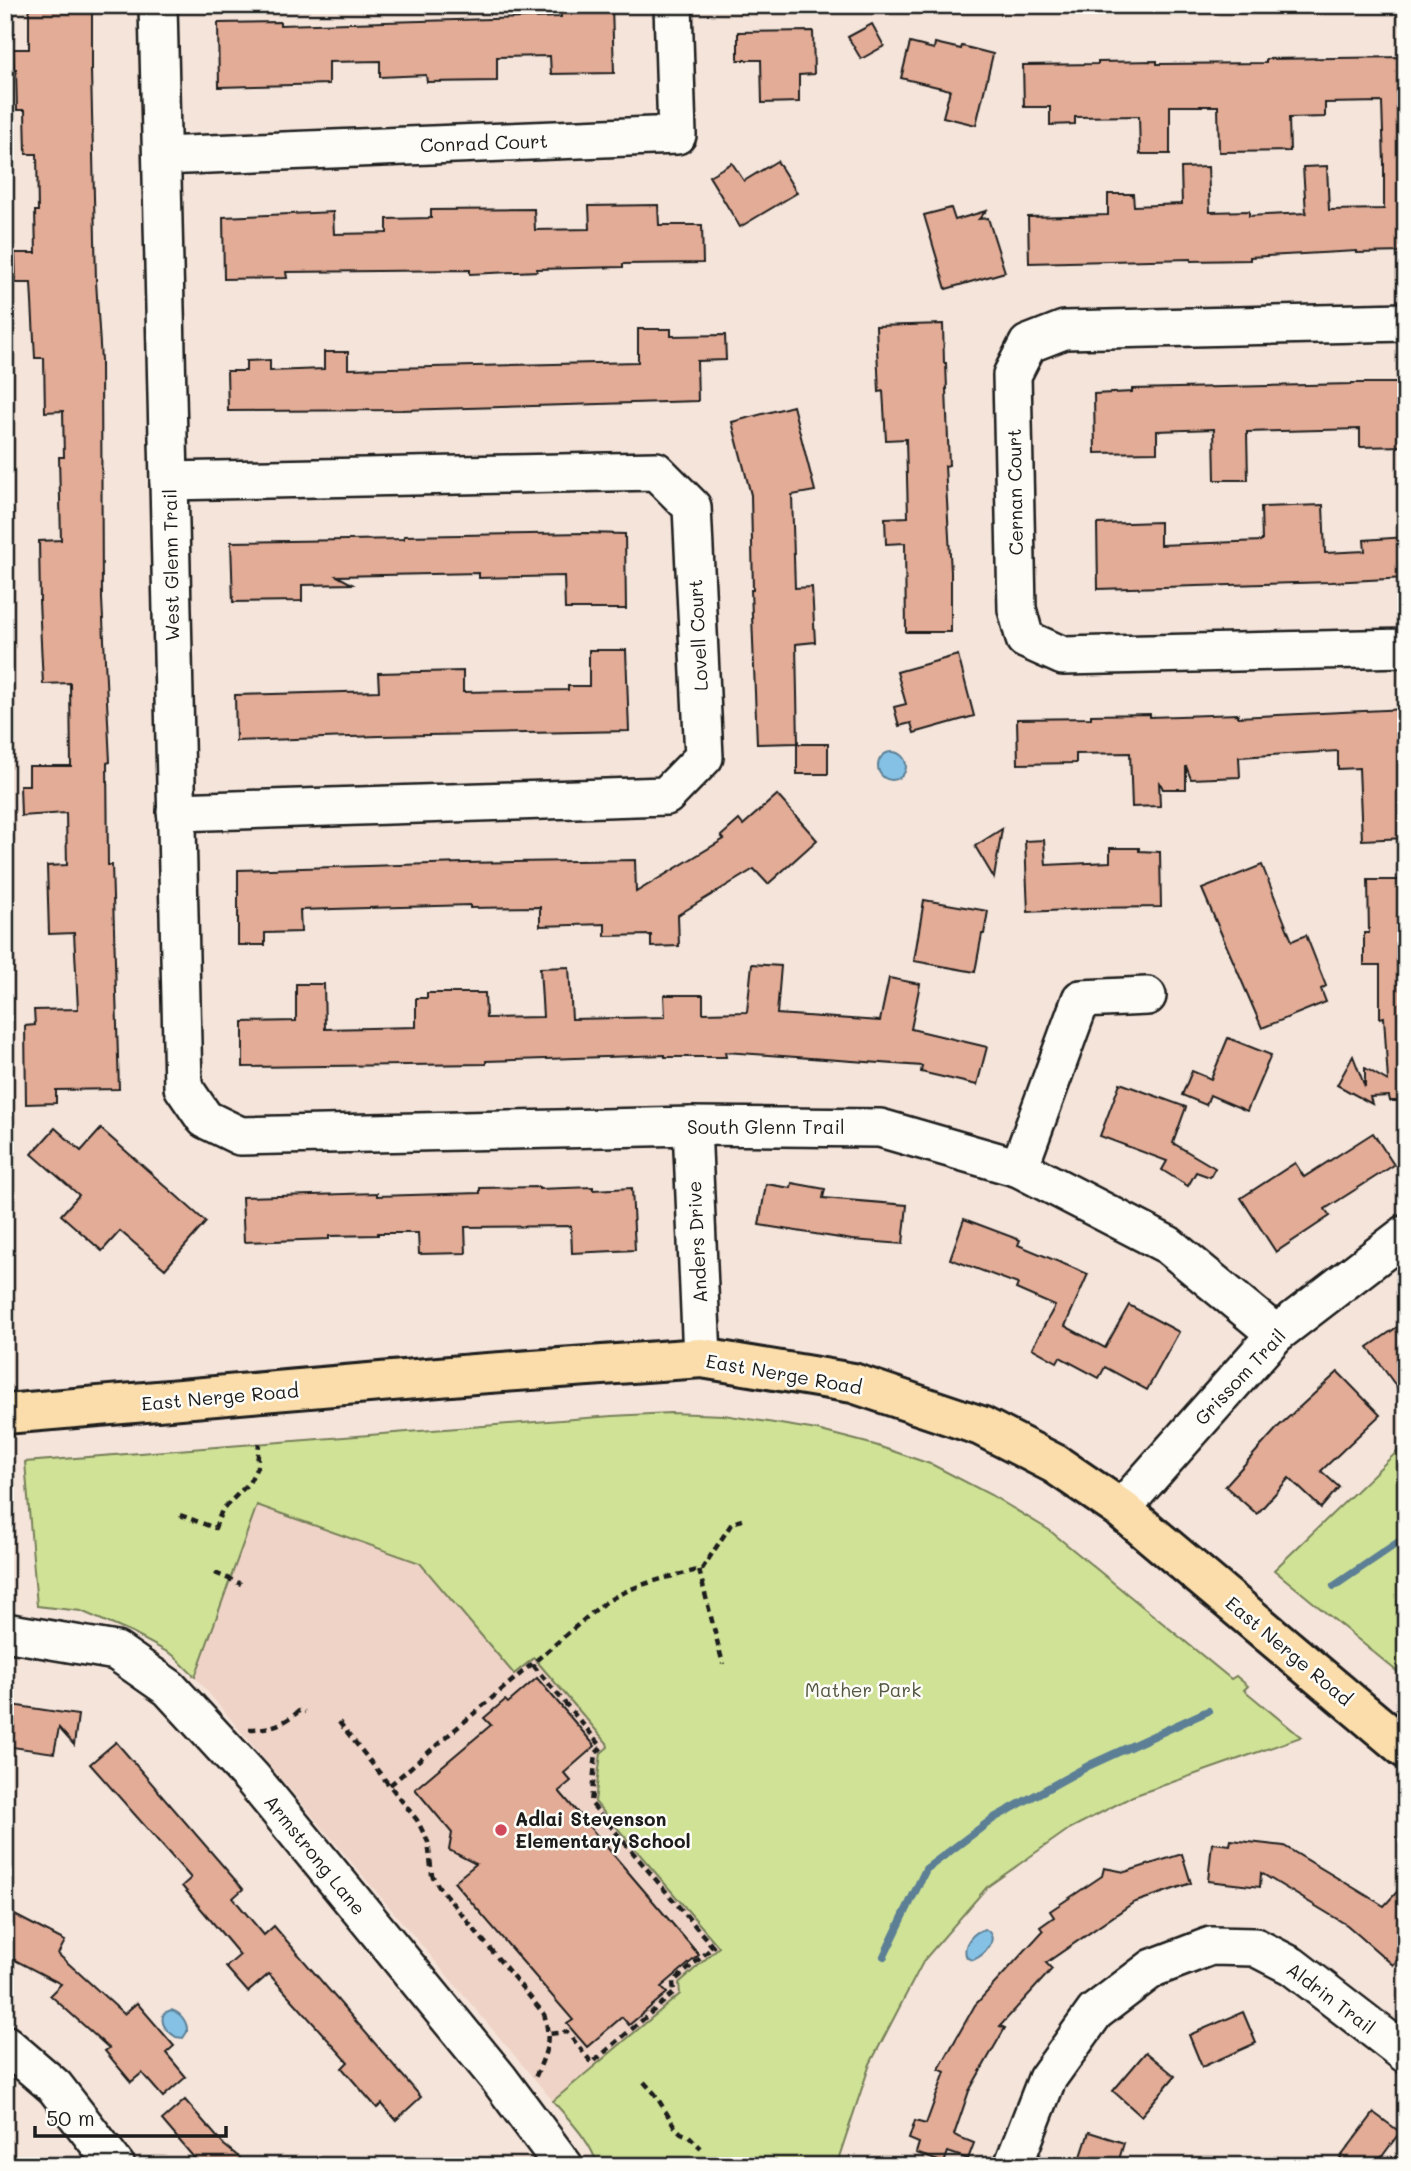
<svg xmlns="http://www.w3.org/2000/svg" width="1411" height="2171" font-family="Mali,sans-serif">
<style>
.built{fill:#efd3c6}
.green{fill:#cfe296;stroke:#767f59;stroke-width:2}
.water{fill:#85c1e5;stroke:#5b7f95;stroke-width:2}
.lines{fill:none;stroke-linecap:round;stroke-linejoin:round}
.stream{stroke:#5b7f95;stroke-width:8}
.building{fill:#e2ac97;stroke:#1c1c1c;stroke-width:2}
.minor-casing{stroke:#1c1c1c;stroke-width:42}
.major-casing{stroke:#1c1c1c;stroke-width:44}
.path{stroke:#1c1c1c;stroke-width:4.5;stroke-dasharray:7 5;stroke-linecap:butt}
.minor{stroke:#fdfcf7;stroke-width:37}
.major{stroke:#faddab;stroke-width:38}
.poi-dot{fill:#d1495b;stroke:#fdfcf7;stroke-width:2.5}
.labels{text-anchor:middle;stroke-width:5;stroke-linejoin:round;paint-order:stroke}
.street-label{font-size:19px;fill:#1c1c1c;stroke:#fdfcf7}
.park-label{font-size:19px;fill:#525741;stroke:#fdfcf7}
.poi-label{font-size:19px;font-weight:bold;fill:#1c1c1c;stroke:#fdfcf7;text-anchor:start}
</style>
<rect width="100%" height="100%" fill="#f5e4da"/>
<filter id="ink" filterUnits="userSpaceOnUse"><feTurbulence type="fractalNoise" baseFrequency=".0143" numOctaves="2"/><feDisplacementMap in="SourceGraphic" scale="14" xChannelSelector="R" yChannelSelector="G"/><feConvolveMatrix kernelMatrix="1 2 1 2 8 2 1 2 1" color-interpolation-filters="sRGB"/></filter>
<g filter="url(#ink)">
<path class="built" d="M256,1504L420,1563L514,1673L533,1658L607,1743L610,1752L719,1947L679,1983L680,1994L553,2101L195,1677Z"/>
<g class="green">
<path d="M670,1413L724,1415L817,1430L875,1445L933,1465L991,1495L1049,1530L1231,1679L1236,1676L1248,1686L1244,1690L1301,1737L1133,1796L1069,1829L987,1887L924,1960L870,2064L836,2166H598C590,2140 570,2121 553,2101L680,1994L679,1983L719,1947L595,1802L601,1753L608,1747L607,1743L534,1658L514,1674L420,1563L257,1505L195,1677L173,1655L132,1633L81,1611L37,1606L25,1462L612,1416Z"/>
<path d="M1406,1443V1679L1274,1570Z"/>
</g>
<g class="water">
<circle cx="892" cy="766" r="14"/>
<path d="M985,1929C1001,1938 985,1955 973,1960L967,1958C961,1945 973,1932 985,1929Z"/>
<path d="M171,2010C180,2012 188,2022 187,2032L183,2038L176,2037C167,2031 159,2024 164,2013Z"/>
</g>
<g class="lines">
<g class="stream">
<path d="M1334,1586L1406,1537"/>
<path d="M884,1956L926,1869L994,1818L1090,1765L1208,1711"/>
</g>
</g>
<g class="building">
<path d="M29,5L92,6V70H91L96,281L101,361L102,599L110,762L107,763L108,865H112L119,1089L56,1090V1103L26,1104L25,1026L35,1025L34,1010L78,1009L74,933L49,934L47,866L67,865L66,813L21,816L20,785H29V766H71L70,683L43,684L39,601H40L39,541L61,540L59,457H64L63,411L45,412L44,358H35L31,283H16L15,253H36L35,211H38L37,154H26L25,110H17L16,69H14L13,49H29Z"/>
<path d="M560,5H612L614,73L551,74L550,56L497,57V81L427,82L426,75L380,77V61L329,62V84L219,87L218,23L280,22V25L561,17Z"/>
<path d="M872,24L884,46L861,59L848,37Z"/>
<path d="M813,31L814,74L799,75V102L762,103L761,60H738V32Z"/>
<path d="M910,43L934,49L935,43L961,49L962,46L993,54L976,125L943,117L950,90L901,78Z"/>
<path d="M1406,57V252L1357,253V251L1250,257V260L1191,261V259L1029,263L1028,217L1108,215V194H1133L1134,206L1182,204L1181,168L1208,167L1210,212L1249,211V216L1306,213L1303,167L1327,166L1329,210L1384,209V164L1382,102L1325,103V117L1289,118L1290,151L1219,152L1218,106H1170V154H1140L1139,116L1075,117V124L1050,125V107H1024L1023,65L1098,64V62L1157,61V64L1266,63V59Z"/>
<path d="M777,161L797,193L740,227L709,176L732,163L744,181Z"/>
<path d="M658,205L659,225H702L703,263L623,264V267L537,269V271L470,274V270L286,272L287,278L224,279L223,217L333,212L334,234L387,233V219L431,218V210L534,209L535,230L590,229L589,206Z"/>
<path d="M951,208L955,220L986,211L979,219L988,218L1005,272L946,289L924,215Z"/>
<path d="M943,324L944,363H946L947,389H946L949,465L945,466L951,572V632H906L905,543L886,544L885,518L908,517L906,439L886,440L883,391L879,392L876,326Z"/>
<path d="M638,329H671V336L725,335L726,360L697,361L698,401L402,410L228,411L227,371H246V361L270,360V371L324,369V352H348V369L638,362Z"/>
<path d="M1352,383H1406V446L1360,447V429L1247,432L1248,480H1215L1214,429L1157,431V452L1095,453L1094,394L1132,392V389L1352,384Z"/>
<path d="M793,406L815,491L792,495L795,588L812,587L815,642L796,644L798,743L757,744L751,590H753L751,495L732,422Z"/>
<path d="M1323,505L1325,553L1365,551L1364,540L1406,537V578L1331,582L1098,589L1097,524L1160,522V545L1262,541L1261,507Z"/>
<path d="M586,533L625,534L626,609H565L564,576L479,578V573L337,576L352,584L302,585V601L233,602L231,542L404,539V536Z"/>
<path d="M589,650H626L629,731L379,736L236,741L235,695L379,691L378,673L463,671V692L568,690V686H589Z"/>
<path d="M958,655L974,716L914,733L911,723L899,726L894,707L906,704L897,672Z"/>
<path d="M1406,709V751H1399L1400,800L1406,799V838L1362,840L1359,768L1338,769V751L1239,757L1240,777L1191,779L1186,766V789H1163L1159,781L1160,806L1132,807L1130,753L1076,754V763L1018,764L1017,719L1091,718V715L1150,714V717L1238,714V717Z"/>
<rect x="797" y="744" width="31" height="30"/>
<path d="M777,795L817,840L768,884L754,869L678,915L679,946L651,947V935L605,936V924L540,926V907L470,908V905L300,910L301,932L265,933V945H238V870L464,863L635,860L636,892L724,839L721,836L739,820L743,825Z"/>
<path d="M1002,829L994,878L975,846Z"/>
<path d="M1044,840L1046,865L1110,862V848H1139V851L1160,852L1161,907L1087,908V909L1028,912L1025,841Z"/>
<path d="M1262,865L1292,941L1306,935L1326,986L1321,989L1326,1002L1262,1028L1202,889Z"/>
<path d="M1368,880H1406V1101H1390L1389,1096L1370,1097L1372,1104L1337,1085L1353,1056L1365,1087V1068L1388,1081L1384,1017L1380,1018V965H1364V933H1369Z"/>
<path d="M924,900L988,911L984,934H982L975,972L914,961Z"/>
<path d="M752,964L781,966L777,1014L880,1021L889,978L920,984L911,1029L987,1047L977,1085L921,1072L922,1066L725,1052L726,1057H665V1055L486,1061V1064L243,1067V1022L296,1021V984H324L325,1029L416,1027V998H427V993H485L486,1018L543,1017L540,968L569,967L572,1019L665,1017L664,995H703V1013L747,1012Z"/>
<path d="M1228,1038L1271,1055L1247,1111L1210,1095L1206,1105L1182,1095L1192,1071L1211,1079Z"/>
<path d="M1120,1083L1186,1107L1173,1143L1215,1168L1210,1177L1196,1172L1188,1186L1162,1170L1167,1161L1100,1136Z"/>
<path d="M55,1128L81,1151L101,1129L206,1222L165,1269L120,1231L102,1251L61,1215L79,1195L32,1154Z"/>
<path d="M1373,1133L1394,1165L1325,1209L1330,1216L1276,1252L1241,1198L1295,1163L1304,1177Z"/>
<path d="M792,1183L825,1189L823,1198L907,1205L903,1244L852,1240L759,1225L766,1184L791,1188Z"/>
<path d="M539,1187V1189L593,1187V1190L632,1188L635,1250L572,1253L571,1226L465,1227L466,1253L419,1254L418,1233H378V1235L329,1236V1239L244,1242L242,1197L377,1193V1196L480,1193V1188Z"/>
<path d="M964,1219L1020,1240L1018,1245L1088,1274L1065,1326L1105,1348L1129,1305L1179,1332L1147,1390L1105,1367L1099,1378L1060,1357L1057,1362L1032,1348L1055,1306L1016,1289L1018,1284L950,1259Z"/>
<path d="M1406,1321V1400L1368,1347Z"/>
<path d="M1338,1372L1380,1415L1321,1471L1339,1487L1321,1508L1289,1478L1257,1514L1225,1486L1279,1426Z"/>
<path d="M537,1678L595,1746L564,1773L571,1781L559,1791L699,1955L661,1987L667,1993L629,2025L622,2017L587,2047L567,2024L573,2020L454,1882L476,1864L449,1850L452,1833L415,1789L491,1725L484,1718L505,1700L508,1703Z"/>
<path d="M5,1704L78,1715L74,1745L59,1728L54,1753L5,1746Z"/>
<path d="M116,1742L243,1889L233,1898L264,1935L274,1926L421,2097L396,2120L382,2104L377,2108L342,2068L348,2062L269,1974L248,1992L226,1967L240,1955L182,1886L191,1878L90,1764Z"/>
<path d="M1231,1840L1284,1846L1384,1906L1406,1882V1950L1393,1965L1347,1925L1261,1873L1260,1887L1208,1881L1212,1843L1230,1845Z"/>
<path d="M1182,1854L1191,1883L1133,1903L1046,1963L1052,1969L1000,2026L1005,2028L969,2091L954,2135L974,2143L968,2159L948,2152L944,2163L916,2153L919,2143L909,2139L915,2121L926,2124L945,2072L939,2069L975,2005L1043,1931L1040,1927L1054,1917L1050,1911L1102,1876L1104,1868L1125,1872Z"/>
<path d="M5,1910L65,1941L58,1954L124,2014L137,2003L174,2046L166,2053L186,2077L163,2097L142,2073L131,2082L105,2051L109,2048L50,1995L61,1984L5,1955Z"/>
<path d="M1243,2012L1256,2043L1202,2067L1189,2035Z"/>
<path d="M1146,2052L1175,2076L1141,2116L1113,2091Z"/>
<path d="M185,2100L224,2145L250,2166H201L162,2120Z"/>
<path d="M1374,2113L1400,2132L1375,2166H1351L1340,2158Z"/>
<path d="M1089,2132L1124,2143L1117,2166H1078Z"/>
</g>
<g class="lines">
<g class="minor-casing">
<g id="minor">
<path d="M158,5L183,1087L205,1119L240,1136L692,1126L880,1128L1019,1168L1168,1245L1276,1334"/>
<path d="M162,156L677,135L673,5"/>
<path d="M1406,322L1064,330L1028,344L1012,375L1017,609L1025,639L1063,656L1406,648"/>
<path d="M169,481L656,471L692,507L704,757L666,796L176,812"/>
<path d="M692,1126L702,1358"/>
<path d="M1019,1168L1081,999L1147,996"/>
<path d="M1121,1509L1276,1334L1406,1234"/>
<path d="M5,1632L116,1651L169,1688L252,1778L499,2079L564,2166"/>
<path d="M5,2044L55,2087L116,2166"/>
<path d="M1013,2166L1047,2079L1095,2012L1153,1968L1211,1946L1255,1947L1292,1966L1406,2054"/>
</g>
</g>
<g class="major-casing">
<path id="major" d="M5,1414L474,1374L702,1358L853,1383L981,1426L1055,1464L1121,1509L1406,1749"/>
</g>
<g class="path">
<path d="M180,1515L215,1528L222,1510L249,1483L257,1467L259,1443"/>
<path d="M699,1570L723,1664"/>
<path d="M215,1573L241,1584"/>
<path d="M533,1665L602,1747L596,1753L591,1803L713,1947L673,1982L674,1993L592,2063L567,2032L549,2034"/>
<path d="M339,1722L417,1820L428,1842L432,1875L439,1887L544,2014C552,2043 546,2052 535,2078"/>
<path d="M249,1729C270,1729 283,1725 299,1711L305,1712"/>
<path d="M390,1785L600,1606C634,1583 663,1579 702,1569L732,1523L742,1520"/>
<path d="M644,2082L655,2094L675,2127L681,2133L689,2136L701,2148"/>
</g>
<use href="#minor" class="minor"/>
<use href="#major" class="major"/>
</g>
</g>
<circle class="poi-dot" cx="501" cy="1830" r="7"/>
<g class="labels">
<g class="street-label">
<text transform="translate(484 143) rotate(-2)" y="7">Conrad Court</text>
<text transform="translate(1015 492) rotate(-91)" y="7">Cernan Court</text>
<text transform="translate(171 565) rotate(-91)" y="7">West Glenn Trail</text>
<text transform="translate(698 635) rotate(-93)" y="7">Lovell Court</text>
<text x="766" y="1134">South Glenn Trail</text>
<text transform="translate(697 1242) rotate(-93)" y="7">Anders Drive</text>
<text transform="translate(784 1374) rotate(10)" y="7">East Nerge Road</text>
<text transform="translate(1240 1377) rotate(-47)" y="7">Grissom Trail</text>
<text transform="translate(220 1397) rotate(-5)" y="7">East Nerge Road</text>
<text transform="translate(1289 1651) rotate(40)" y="7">East Nerge Road</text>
<text transform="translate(315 1855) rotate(51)" y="7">Armstrong Lane</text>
<text transform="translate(1331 1998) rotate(37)" y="7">Aldrin Trail</text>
</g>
<g class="park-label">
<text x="863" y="1697">Mather Park</text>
</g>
<g class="poi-label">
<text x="515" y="1826">Adlai Stevenson<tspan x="515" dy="22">Elementary School</tspan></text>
</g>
</g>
<rect width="1411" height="2171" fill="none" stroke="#fdfcf7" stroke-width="28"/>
<rect x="14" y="14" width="1383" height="2143" fill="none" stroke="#1c1c1c" stroke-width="2.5" filter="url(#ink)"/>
<path d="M35 2126v10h191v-10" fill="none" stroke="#1c1c1c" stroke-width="3.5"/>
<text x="46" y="2126" font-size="21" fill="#1c1c1c" stroke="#fdfcf7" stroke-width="5" paint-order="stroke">50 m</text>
</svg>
